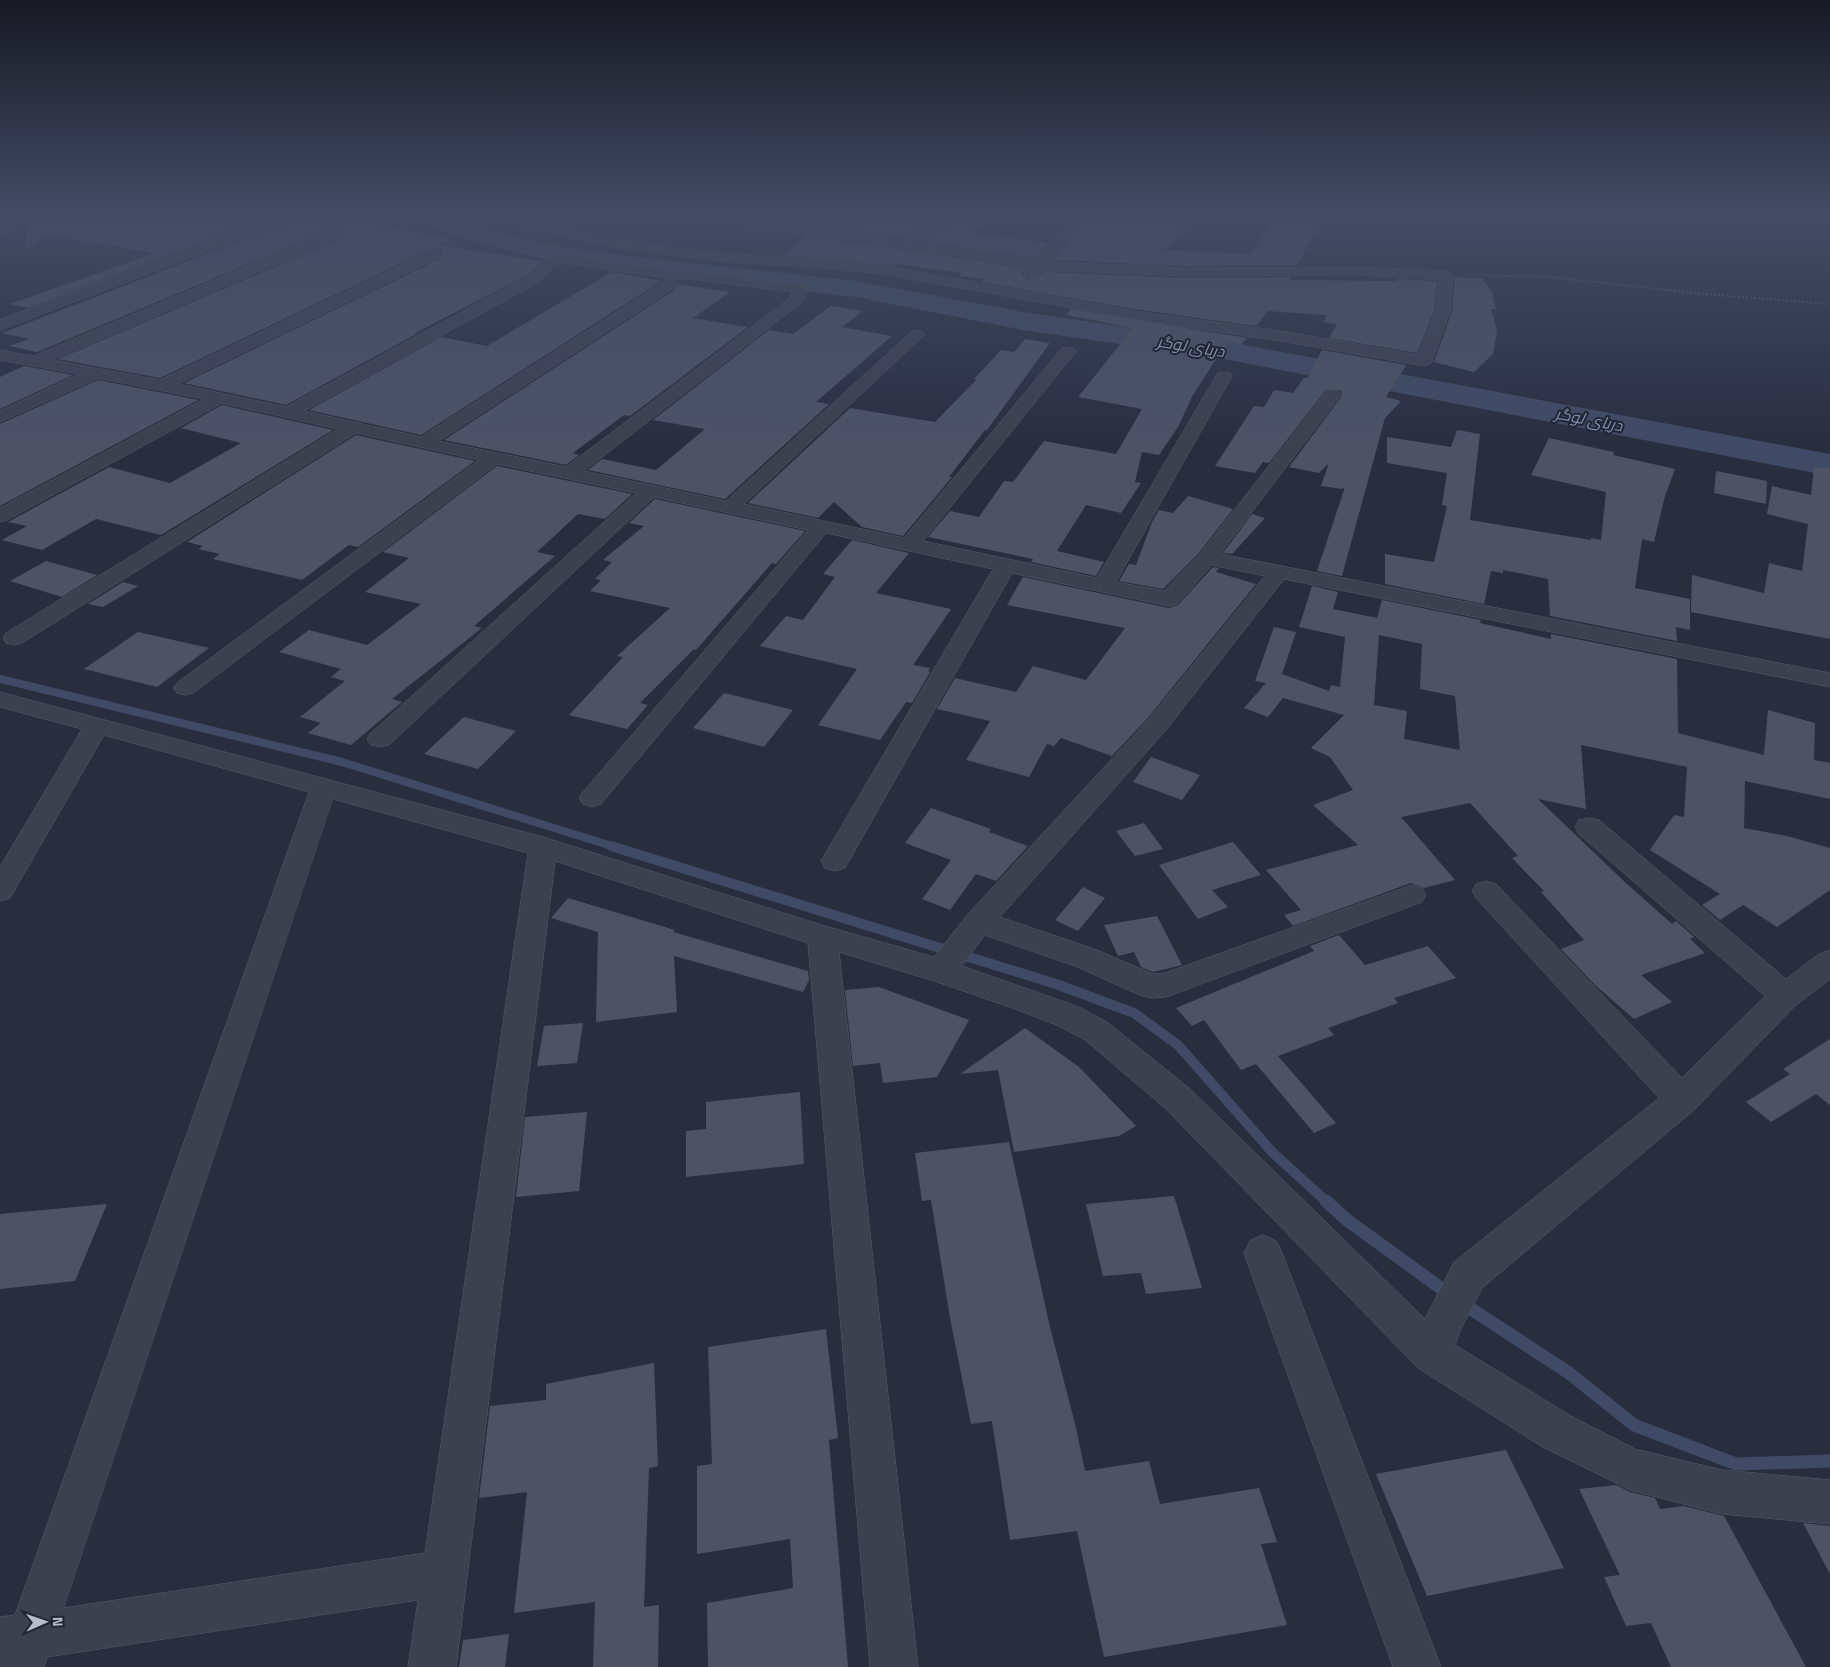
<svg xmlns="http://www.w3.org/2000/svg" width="1830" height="1667" font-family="'Titillium Web',Cairo,sans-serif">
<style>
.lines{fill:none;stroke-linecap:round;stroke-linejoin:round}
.stream-far2{stroke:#404a66;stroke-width:8}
.stream-far1{stroke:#404a66;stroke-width:10}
.stream{stroke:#404a66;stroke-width:13}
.river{fill:#404a66;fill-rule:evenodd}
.building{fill:#4d5365;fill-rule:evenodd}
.minor-casing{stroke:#575c69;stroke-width:1}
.highway-casing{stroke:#444956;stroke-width:1}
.path{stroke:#49575d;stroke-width:2;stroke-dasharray:2 2;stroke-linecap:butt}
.minor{fill:#3c414f;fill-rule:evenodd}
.highway{fill:#746e5a;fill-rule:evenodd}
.labels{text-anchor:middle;stroke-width:4;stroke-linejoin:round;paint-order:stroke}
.far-water-label{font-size:16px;font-style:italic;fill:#848ead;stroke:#212634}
</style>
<rect width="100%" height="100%" fill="#292e3f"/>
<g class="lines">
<path class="stream-far2" d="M0,679L342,762L615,847"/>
<path class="stream-far1" d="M611,846L1056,984L1134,1013L1178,1045L1273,1153L1327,1202"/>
<g class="stream">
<path d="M1326,1201L1347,1220L1449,1294"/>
<path d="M1462,1303L1569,1373L1634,1425L1736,1464L1830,1461"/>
</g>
<path class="river" d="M392,212H439L475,226L539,243L625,256L856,281L1023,312L1229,342L1830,454V476L1229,360L1023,330L856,297L625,272L538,258L457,236L423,222L396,217Z"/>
</g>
<g class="building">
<path d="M42,212H324L452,240L438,245L541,261L531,273L415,333H418L286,405L184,383L440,259L443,255L441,250L433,248L160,378L58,359L341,239L343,235L342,230L334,228L37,352L9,346L29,339L2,333L282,225L285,220L276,214L28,308L10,304L155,253L65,238L60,239L45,237L25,250L27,222Z"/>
<path d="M769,212H941L906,238L768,220Z"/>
<path d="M960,212H999L973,233L1048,243L1036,259L924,241Z"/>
<path d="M1089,212H1107L1195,227L1161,250L1250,254L1278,212H1327L1297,265L1186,266L1054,260Z"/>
<path d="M807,236L909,250L1025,269L1021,274L1029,280L1044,272L1186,278L1291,277L1289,280L1397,281L1395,279L1437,281L1434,311L1417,353L1329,338L1337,324L1324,323L1326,315L1268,311L1256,326L1134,309L981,282L984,279L959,276L962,273L898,264L896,266L783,255Z"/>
<path d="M612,272L661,281L421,435L309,410L441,337L487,346Z"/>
<path d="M1455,277L1482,278L1492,292L1496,309H1491L1497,331L1493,354L1474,372L1434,362L1452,312Z"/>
<path d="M677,284L730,292L693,318L748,327L630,416L624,415L573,453L579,455L566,465L444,440L673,291Z"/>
<path d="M831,306L863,311L842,327L892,336L816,402L829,404L725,499L588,470L602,459L656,470L705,429L653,420L769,330L793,334Z"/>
<path d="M1071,309L1247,338L1241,345L1227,342L1193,395L1178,427L1159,455L1142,452L1135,482L1141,483L1121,513L1086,505L1057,551L1104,562L1096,576L1031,562L1033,559L928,537L950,511L979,517L1004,481L1013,482L1044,441L1116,454L1142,409L1078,397L1133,328L1066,315Z"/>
<path d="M1025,339L1050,343L987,430H985L949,477H952L903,536L862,527L834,502L818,518L748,503L850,408L935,422L977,379H974L1001,350L1014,352Z"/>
<path d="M1322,350L1406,365L1386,397L1401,401L1385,418L1342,576L1317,571L1345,487L1342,489L1321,486L1329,463L1319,473L1289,467L1342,396L1341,390H1326L1269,463L1263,462L1255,473L1215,466L1254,406L1264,407L1274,390L1293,393L1304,378H1307Z"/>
<path d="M24,366L73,375L0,409V377Z"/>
<path d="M98,380L198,400L0,506V424Z"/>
<path d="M222,405L333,430L161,535L96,519L42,550L2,540L27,526L8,522L109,467L170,483L241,443L181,428Z"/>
<path d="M1457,430L1480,434L1470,520L1591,540V538L1601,540L1606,492L1531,475L1549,438L1614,452L1613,455L1675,469L1665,496L1654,542L1642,539L1635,588L1690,599V630L1676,627L1677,641L1550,616L1548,579L1503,570V573L1491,571L1484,604L1385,584V554L1434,562L1447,506L1442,505L1447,473L1387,463V437L1451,447Z"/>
<path d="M356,435L475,461L358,547L349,545L302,580L213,559L220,554L198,549L203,546L187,542Z"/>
<path d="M497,466L632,494L605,519L578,514L537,552L555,556L474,626L482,628L392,699L402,702L351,745L308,733L321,723L300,717L345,681L331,677L341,669L279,652L309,630L367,645L421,604L365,592L409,558L383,552Z"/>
<path d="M1814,467L1830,468V639L1691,612L1692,575L1764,593L1769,563L1802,571L1808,524L1767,514L1772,486L1811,495Z"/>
<path d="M1716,471L1767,481L1766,504L1714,493Z"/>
<path d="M1188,496L1233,509L1199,553L1163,589L1119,581L1129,564L1136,565L1152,522L1159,510L1173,513Z"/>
<path d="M655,499L805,531L776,564L772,563L696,650L694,649L640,703L648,705L627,729L569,715L623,657L617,656L670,608L590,591L601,580L595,579L612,562L603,560L644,526L629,523Z"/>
<path d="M1252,514L1265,518L1232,554L1223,553Z"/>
<path d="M852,540L909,553L876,593L951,609L913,665L930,668L928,671L930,672L912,703L906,702L880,740L818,725L857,669L760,646L786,616L803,620L835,577L823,574Z"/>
<path d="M46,561L97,575L62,597L10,581Z"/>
<path d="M1213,567L1219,568L1216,572L1256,584L1147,719L1112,756L1061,738L1054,746L1047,744L1029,777L966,760L990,721L937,709L955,678L1016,692L1033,666L1086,680L1125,628L1007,605L1023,577L1169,608L1178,605Z"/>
<path d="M123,582L138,586L103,607L88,604Z"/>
<path d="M1312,586L1338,592L1333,609L1377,618L1382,600L1481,620L1480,623L1551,639V634L1677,659L1678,733L1764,755L1768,710L1815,723L1814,760L1830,763V799L1745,781L1744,828L1787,836L1830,848V890L1777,927L1743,905L1720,920L1702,905L1720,894L1650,850L1674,815L1684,817L1687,767L1581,745L1586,809L1538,799L1627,884L1672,924L1676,921L1694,937L1690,939L1705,953L1641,975L1672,1002L1634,1019L1595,985L1561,949L1584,940L1541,892L1544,891L1512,858L1518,856L1470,803L1401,817L1455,880L1424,888L1411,883L1293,926L1284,915L1301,910L1266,870L1358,845L1313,805L1353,790L1330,757L1311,748L1344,715L1283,698L1268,717L1244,708L1266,683L1255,681L1274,627L1296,632L1282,674L1329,691L1331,685L1340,687L1345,637L1299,627ZM1379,635L1422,644L1420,689L1455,696L1460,750L1404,739L1407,711L1374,705Z"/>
<path d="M138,632L209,648L157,687L84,669Z"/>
<path d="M724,693L793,710L764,747L693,728Z"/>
<path d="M464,717L516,731L478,769L424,754Z"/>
<path d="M1151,757L1200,775L1182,800L1133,782Z"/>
<path d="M931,808L991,829L989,832L1028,846L996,881L976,874L950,910L922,899L951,860L905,843Z"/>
<path d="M1144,823L1163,849L1135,856L1116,831Z"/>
<path d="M1233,842L1261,875L1212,890L1228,907L1198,919L1159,865Z"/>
<path d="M1083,887L1105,898L1078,931L1055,920Z"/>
<path d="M568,898L675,930L673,932L808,971L809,980L803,992L674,956L677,1012L596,1022L598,932L551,918Z"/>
<path d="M1157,916L1182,965L1153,972L1141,967L1134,952L1118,956L1104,925Z"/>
<path d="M1339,935L1365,965L1428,946L1456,978L1394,998L1398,1003L1328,1028L1334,1035L1278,1056L1336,1123L1314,1133L1256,1064L1241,1070L1204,1020L1192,1026L1176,1008L1314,951L1310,946Z"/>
<path d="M879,987L969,1020L937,1077L883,1083L880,1063L853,1066L845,990Z"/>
<path d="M583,1023L577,1063L537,1066L544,1026Z"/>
<path d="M1025,1028L1079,1067L1136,1126L1119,1136L1014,1152L998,1070L960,1074Z"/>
<path d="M1830,1039V1105L1816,1094L1771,1122L1746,1102L1790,1074L1783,1069Z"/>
<path d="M800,1092L804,1164L686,1177V1131L706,1129V1102Z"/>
<path d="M587,1112L579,1191L516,1197L525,1117Z"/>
<path d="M1009,1142L1050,1327L1076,1428L1085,1471L1149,1461L1160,1504L1259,1488L1277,1542L1261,1544L1287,1625L1104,1657L1077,1531L1010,1540L992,1421L971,1424L950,1318L931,1200L922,1201L915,1153Z"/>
<path d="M1174,1196L1202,1288L1146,1294L1141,1273L1103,1276L1086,1204Z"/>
<path d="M107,1204L75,1281L0,1289V1214Z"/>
<path d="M826,1329L838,1438L829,1440L848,1667H708L707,1603L793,1588L790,1539L697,1554V1466L712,1464L708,1347Z"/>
<path d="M654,1363L658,1466L649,1468L644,1607L659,1605L658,1667H593L595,1602L514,1613L527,1492L479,1498L490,1406L546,1400V1384Z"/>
<path d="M1506,1450L1564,1568L1427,1596L1376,1474Z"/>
<path d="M1616,1485L1630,1492L1655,1498L1660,1509L1683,1506L1724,1516L1806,1667H1671L1651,1623L1626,1626L1604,1577L1620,1575L1579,1489Z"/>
<path d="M1803,1523L1830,1526V1574Z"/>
<path d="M509,1634L505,1667H459L463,1640Z"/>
</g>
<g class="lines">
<g class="minor-casing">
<g id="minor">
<path d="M26,212H40L0,236V227Z"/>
<path d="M473,212H494L607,238L706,252L815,259L884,266L1134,311L1287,332L1418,355L1436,311L1439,279L1355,275L1186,276L1043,270L1030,278L1023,274L1029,268L909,248L665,216L659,212H691L906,240L944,212H958L920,242L1037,261L1075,212H1087L1050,262L1186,268L1355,267L1446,271L1453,275L1450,311L1432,361L1430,364L1424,366L1287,342L1134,319L884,274L815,267L706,260L607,246L475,215Z"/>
<path d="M1808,212H1821L1827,218L1819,225H1811L1809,222L1813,218Z"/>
<path d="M277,216L283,220L281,223L0,330V320Z"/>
<path d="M335,230L340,231L341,234L340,237L52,360L160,380L434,250L439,251L441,254L439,257L178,384L286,407L532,274L543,261L563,255L674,271L701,272L801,285L806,286L808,289L801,303L584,471L726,501L912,331H922L925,334L922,337L744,504L904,538L1062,348H1074L1076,351L1074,354L923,541L1097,578L1216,376L1218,373H1230L1232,376L1116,582L1164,591L1200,554L1327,391H1339L1341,395L1220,554L1830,673V687L1284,579L1166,730L1000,917L1097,950L1153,974L1165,973L1412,885L1422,888L1426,895L1422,902L1166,997L1151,998L1140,995L1075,966L985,935L962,966L1079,1007L1107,1022L1189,1088L1425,1319L1454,1262L1659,1098L1476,898L1472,891L1476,884L1486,881L1496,884L1682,1078L1765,996L1579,834L1575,827L1579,820L1589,818L1599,820L1786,979L1819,954L1830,950V979L1796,1005L1694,1110L1482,1288L1460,1331L1455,1345L1571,1416L1635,1449L1722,1470L1830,1480V1524L1722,1514L1630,1490L1541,1446L1418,1368L1165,1108L1085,1040L1057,1025L1007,1006L934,981L839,952L918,1667H870L808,943L555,861L456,1667H408L418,1600L47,1657L44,1667H0V1617L15,1615L309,792L104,735L10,898L0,901V867L82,729L0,707V692L543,837L825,926L934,957L968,914L1148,720L1265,576L1212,565L1177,604L1169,606L1012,573L845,868L835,871L825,868L821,861L993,569L826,533L601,804L592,807L583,804L579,798L583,792L808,530L654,497L389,745L380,747L371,745L367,739L371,733L636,493L497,464L193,693L185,695L177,693L173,688L177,683L479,460L356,433L22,643L14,645L6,643L3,638L6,633L338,429L222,403L7,520L0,522V508L204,399L98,378L0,422V411L79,374L0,360V350L33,356ZM564,263L665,278L662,283L421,437L304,411L542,280L553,267ZM678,279L701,280L792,292L790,298L566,467L439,441L672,289ZM333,799L528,853L425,1553L64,1608Z"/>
<path d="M1263,1235L1276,1241L1282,1253L1441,1667H1393L1244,1253L1250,1241Z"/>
</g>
</g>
<g class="highway-casing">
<path id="highway" d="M3,212H18L0,222V213Z"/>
</g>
<path class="path" d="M1467,275L1550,277L1706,294L1830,304"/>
<use href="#minor" class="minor"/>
<use href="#highway" class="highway"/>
</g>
<linearGradient id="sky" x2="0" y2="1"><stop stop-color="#171923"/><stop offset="0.48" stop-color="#434c63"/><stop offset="1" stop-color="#434c63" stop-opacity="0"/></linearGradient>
<rect width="1830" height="445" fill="url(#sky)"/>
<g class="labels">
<g class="far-water-label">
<text transform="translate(1191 346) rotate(9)" y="6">دریای لوگر</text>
<text transform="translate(1589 419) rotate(11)" y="6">دریای لوگر</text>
</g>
</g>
<g transform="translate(45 1622) rotate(88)" stroke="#212634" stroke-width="4" paint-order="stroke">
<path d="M0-4L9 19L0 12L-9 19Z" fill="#b9bdc9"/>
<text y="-8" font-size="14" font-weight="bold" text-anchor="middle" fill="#b9bdc9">N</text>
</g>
</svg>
